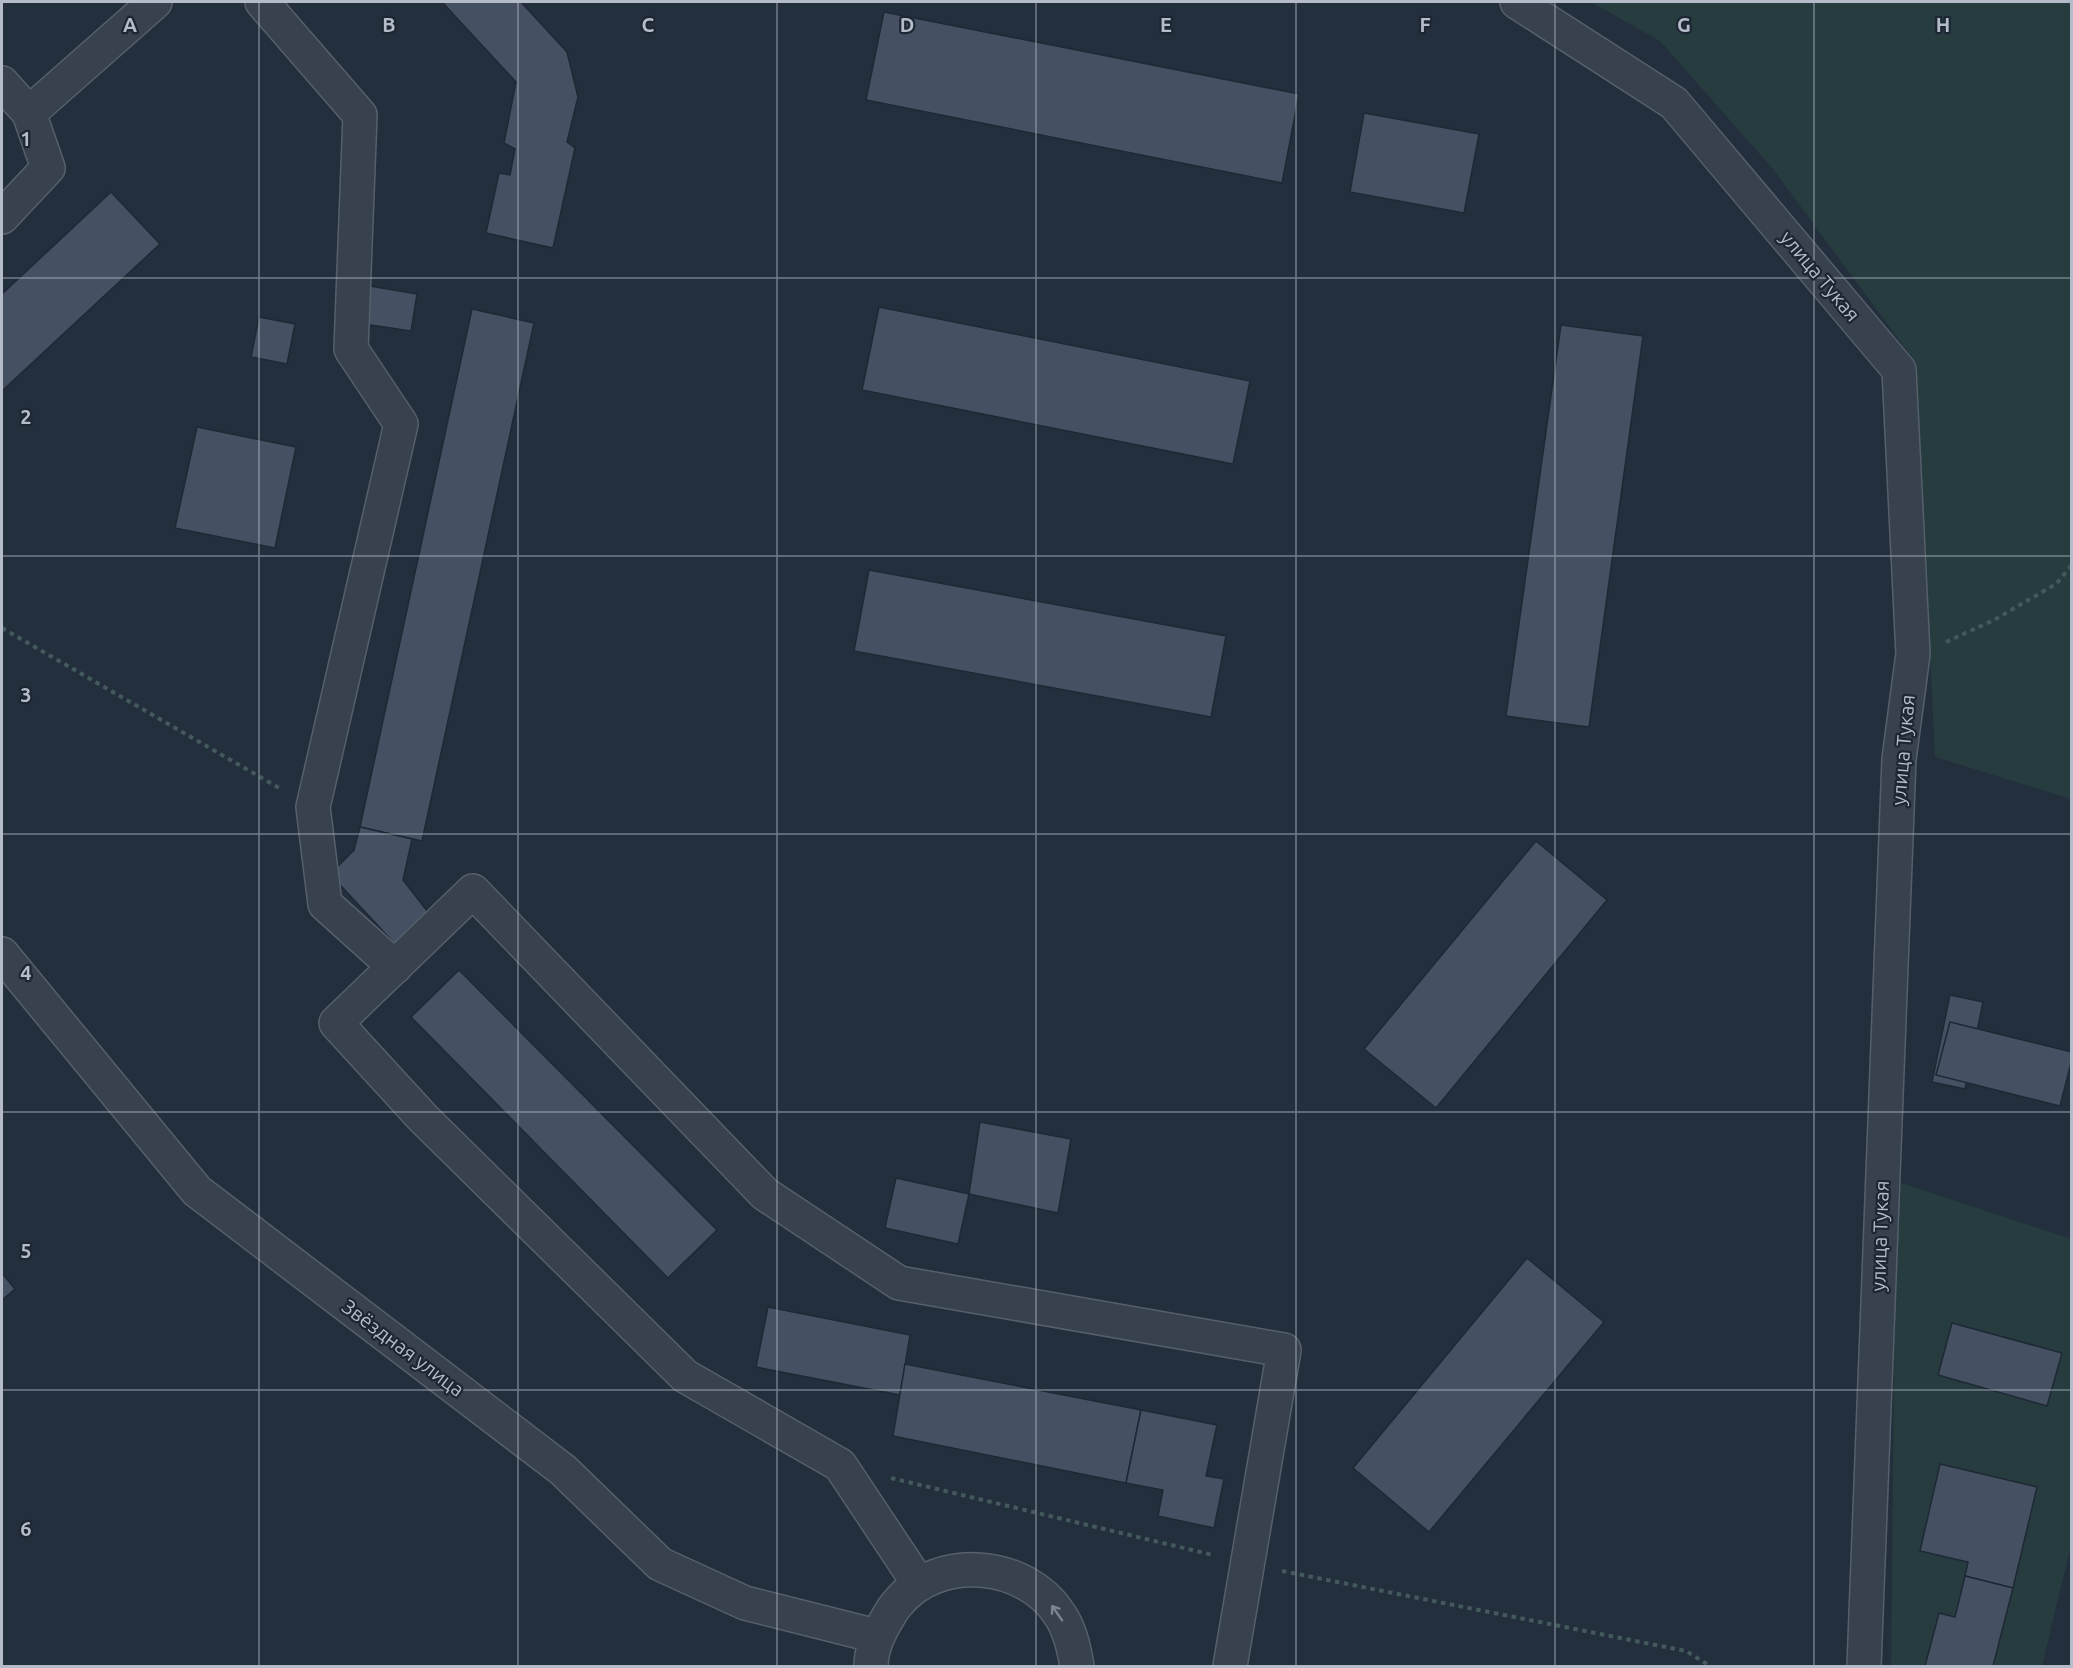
<svg xmlns="http://www.w3.org/2000/svg" width="2073" height="1668" font-family="Ubuntu,sans-serif">
<style>
.green{fill:#263c3f}
.building{fill:#455162;stroke:#1f2835;stroke-width:1.5}
.lines{fill:none;stroke-linecap:round;stroke-linejoin:round}
.minor-casing{stroke:#565f6c;stroke-width:36}
.path{stroke:#44595c;stroke-width:4;stroke-dasharray:4.5 4.5;stroke-linecap:butt}
.minor{stroke:#38414e;stroke-width:33}
.oneway{stroke:#7c8592}
.grid{fill:none;stroke:#b4bcc9;stroke-width:1.5;stroke-opacity:0.55}
.labels{text-anchor:middle;stroke-width:4.5;stroke-linejoin:round;paint-order:stroke}
.street-label{font-size:20px;fill:#b4bcc9;stroke:#1d2633}
.grid-label{font-size:20px;text-anchor:middle;font-weight:bold;fill:#b4bcc9;stroke:#1d2633;stroke-width:4.5;stroke-linejoin:round;paint-order:stroke}
</style>
<rect width="100%" height="100%" fill="#242f3e"/>
<g class="green">
<path d="M1591,2H2071V799L1935,757L1916,363L1773,169L1660,41Z"/>
<path d="M1896,1181L2071,1239L2072,1541L2042,1666H1891Z"/>
</g>
<g class="building">
<path d="M442,2H521L567,52L578,97L567,142L575,148L553,248L486,233L499,173L510,175L515,149L504,143L516,82Z"/>
<path d="M884,12L1299,94L1282,183L866,100Z"/>
<path d="M1364,113L1479,134L1464,213L1350,192Z"/>
<path d="M111,192L160,244L2,391V294Z"/>
<path d="M370,286L417,294L411,331L364,324Z"/>
<path d="M879,307L1250,381L1233,464L862,390Z"/>
<path d="M472,309L534,323L422,841L360,827Z"/>
<path d="M259,317L295,324L287,364L251,357Z"/>
<path d="M1561,325L1643,336L1589,727L1506,716Z"/>
<path d="M197,427L296,447L275,548L175,528Z"/>
<path d="M869,570L1226,636L1211,717L854,651Z"/>
<path d="M360,827L412,839L403,880L428,912L395,944L330,874L354,850Z"/>
<path d="M1536,841L1607,900L1436,1108L1364,1049Z"/>
<path d="M459,970L717,1230L668,1278L411,1017Z"/>
<path d="M1950,995L1983,1002L1965,1089L1932,1082Z"/>
<path d="M1950,1022L2072,1052V1059L2060,1106L1936,1075Z"/>
<path d="M980,1122L1071,1139L1058,1213L969,1194Z"/>
<path d="M896,1178L969,1194L958,1244L885,1228Z"/>
<path d="M1527,1258L1604,1322L1429,1532L1353,1468Z"/>
<path d="M2,1273L15,1289L2,1300Z"/>
<path d="M768,1307L910,1335L900,1395L756,1367Z"/>
<path d="M1952,1323L2062,1353L2047,1406L1938,1375Z"/>
<path d="M905,1364L1141,1410L1126,1483L893,1436Z"/>
<path d="M1141,1410L1217,1425L1206,1476L1224,1479L1214,1528L1158,1516L1163,1490L1126,1483Z"/>
<path d="M1940,1464L2037,1487L2013,1588L1965,1576L1968,1562L1920,1551Z"/>
<path d="M1965,1576L2013,1588L1993,1666H1925L1939,1613L1955,1617Z"/>
</g>
<g class="lines">
<g class="minor-casing">
<g id="minor">
<path d="M262,2L360,115L351,349L401,424L313,807L325,904L395,967"/>
<path d="M1517,2L1674,103L1899,370L1913,654L1899,759L1864,1666"/>
<path d="M2,83L29,113"/>
<path d="M2,217L48,168L29,113L155,2"/>
<path d="M2,954L197,1191L563,1470L660,1564L745,1603L876,1636"/>
<path d="M919,1584L840,1465L685,1376L423,1118L336,1023L473,891L765,1194L899,1283L1284,1350L1230,1666"/>
<path d="M871,1666C871,1649 878,1634 887,1619C890,1614 893,1608 897,1604C937,1553 1026,1561 1060,1615C1070,1630 1074,1648 1077,1666"/>
</g>
</g>
<g class="path">
<path d="M2,628L281,789"/>
<path d="M1946,642L1994,620L2056,584L2072,565"/>
<path d="M891,1478L1213,1555"/>
<path d="M1282,1571L1686,1651L1710,1666"/>
</g>
<use href="#minor" class="minor"/>
</g>
<defs><path id="oneway-shaft" d="M-6 0H5M1.5-3L5.5 0L1.5 3" fill="none" stroke-width="1.6" stroke-linecap="round" stroke-linejoin="round" transform="scale(1.5)"/></defs>
<use class="oneway" href="#oneway-shaft" transform="translate(1057 1613) rotate(-125)"/>
<path class="grid" d="M259,2V1666M518,2V1666M777,2V1666M1036,2V1666M1296,2V1666M1555,2V1666M1814,2V1666M2,278H2072M2,556H2072M2,834H2072M2,1112H2072M2,1390H2072"/>
<g class="labels">
<g class="street-label">
<text transform="translate(1820 276) rotate(50)" y="7">улица Тукая</text>
<text transform="translate(1903 750) rotate(-85)" y="7">улица Тукая</text>
<text transform="translate(1880 1236) rotate(-88)" y="7">улица Тукая</text>
<text transform="translate(403 1348) rotate(37)" y="7">Звёздная улица</text>
</g>
</g>
<g class="grid-label">
<text x="130" y="32">A</text>
<text x="389" y="32">B</text>
<text x="648" y="32">C</text>
<text x="907" y="32">D</text>
<text x="1166" y="32">E</text>
<text x="1425" y="32">F</text>
<text x="1684" y="32">G</text>
<text x="1943" y="32">H</text>
<text x="26" y="146">1</text>
<text x="26" y="424">2</text>
<text x="26" y="702">3</text>
<text x="26" y="980">4</text>
<text x="26" y="1258">5</text>
<text x="26" y="1536">6</text>
</g>
<rect width="2073" height="1668" fill="none" stroke="#b4bcc9" stroke-width="6"/>
</svg>
